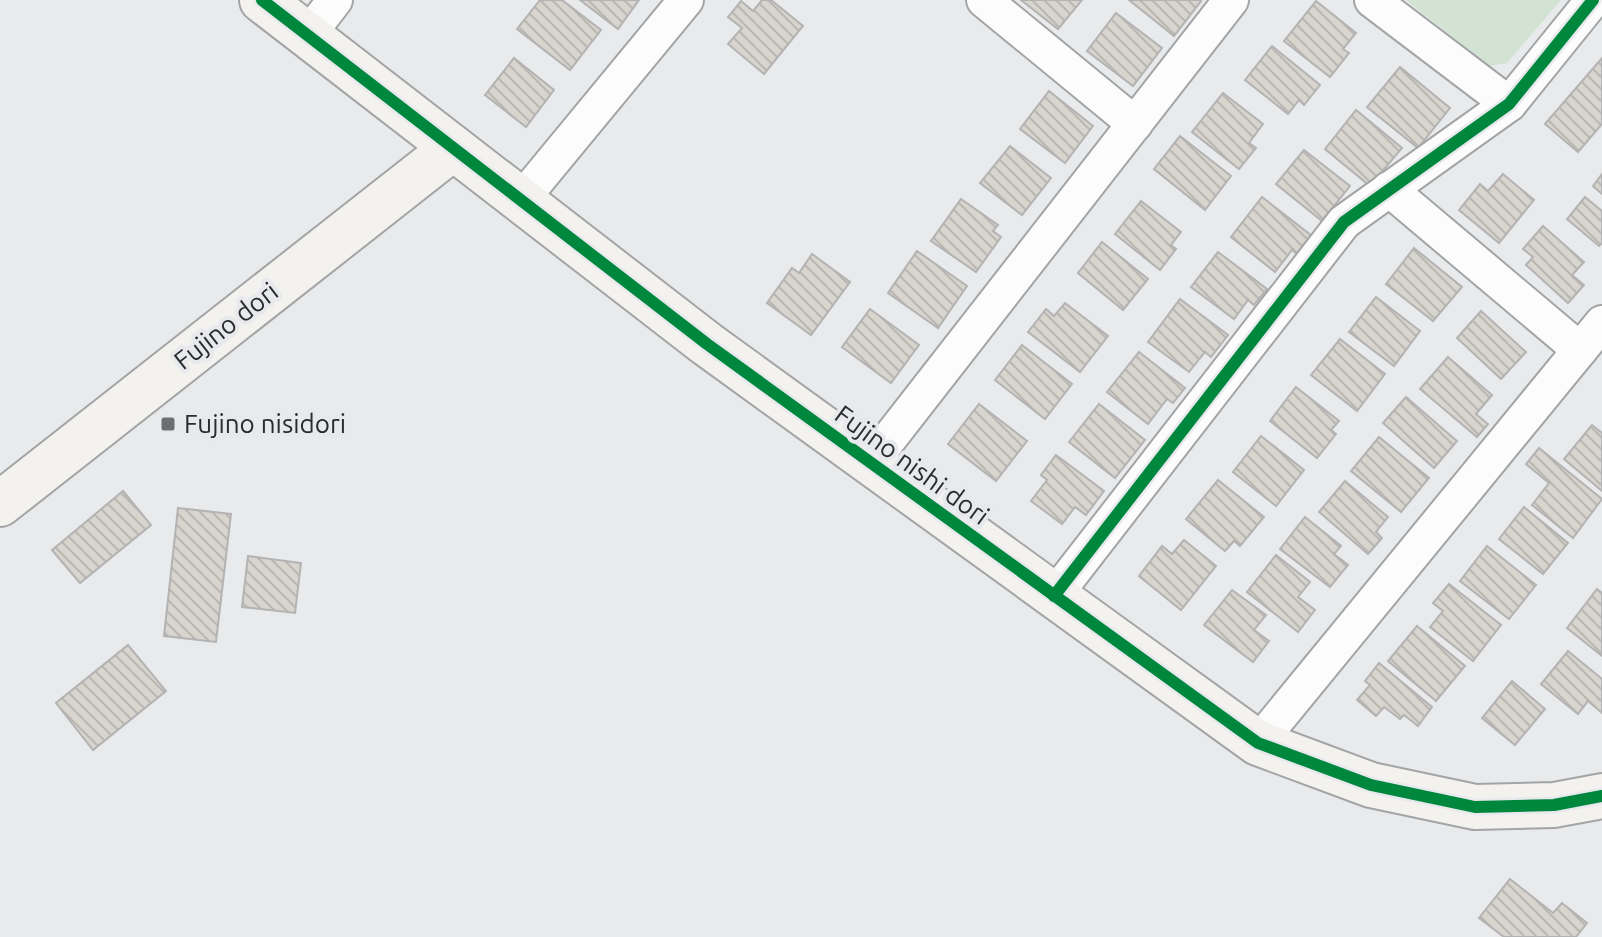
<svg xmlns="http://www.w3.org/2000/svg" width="1602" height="937" font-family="Ubuntu,sans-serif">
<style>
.green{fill:#d3e3d3}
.building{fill:url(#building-back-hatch);stroke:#b3b3b3;stroke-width:2}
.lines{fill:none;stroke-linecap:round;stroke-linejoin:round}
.street-casing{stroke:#a3a4a5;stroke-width:38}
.secondary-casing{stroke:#a3a4a5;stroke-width:48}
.street{stroke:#fcfcfc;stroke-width:34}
.secondary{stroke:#f3f2ef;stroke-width:44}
.cycleway-casing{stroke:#e7e9ed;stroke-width:17}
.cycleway{stroke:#00873e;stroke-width:12}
.poi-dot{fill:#6c6e6f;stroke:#e7e9ed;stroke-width:3}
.labels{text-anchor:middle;stroke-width:8;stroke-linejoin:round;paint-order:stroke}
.street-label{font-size:26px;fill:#2a2b2c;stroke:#e7e9ed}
.poi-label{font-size:26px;fill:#2a2b2c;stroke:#e7e9ed;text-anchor:start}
</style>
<defs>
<pattern id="building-back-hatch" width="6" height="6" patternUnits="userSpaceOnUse" patternTransform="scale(2)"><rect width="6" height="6" fill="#d8d4ce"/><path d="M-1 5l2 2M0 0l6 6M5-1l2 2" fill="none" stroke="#bab6b1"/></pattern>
</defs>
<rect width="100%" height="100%" fill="#e8eaec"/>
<path class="green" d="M1406,0H1561L1507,63L1489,66Z"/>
<g class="building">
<path d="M540,0H562L601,30L570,70L517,29Z"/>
<path d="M580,0H639L618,29Z"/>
<path d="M762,0H771L803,26L764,74L728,44L742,28L728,17L741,1L753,11Z"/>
<path d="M1021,0H1082L1058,29Z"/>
<path d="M1129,0H1200L1201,1L1174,36Z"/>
<path d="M1316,1L1356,33L1343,49L1349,53L1330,77L1284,41Z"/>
<path d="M1116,13L1162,48L1133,86L1087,51Z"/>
<path d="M1272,46L1320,85L1304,105L1299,100L1288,114L1245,80Z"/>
<path d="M514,58L554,90L526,127L485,95Z"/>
<path d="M1602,58V124L1578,152L1545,124Z"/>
<path d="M1400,67L1450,108L1418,148L1367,107Z"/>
<path d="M1049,91L1093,126L1065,163L1020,129Z"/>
<path d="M1223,93L1263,124L1249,143L1256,148L1239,169L1192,132Z"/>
<path d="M1356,110L1402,148L1370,186L1325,149Z"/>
<path d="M1180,136L1231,176L1205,210L1154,169Z"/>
<path d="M1010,146L1051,178L1022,215L980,183Z"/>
<path d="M1304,150L1350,186L1322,221L1276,184Z"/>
<path d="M1503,174L1534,200L1499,243L1459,210L1480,184L1488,191Z"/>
<path d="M1602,174V194L1593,186Z"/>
<path d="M1262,197L1312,236L1297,254L1292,250L1275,272L1231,237Z"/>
<path d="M1585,197L1602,211V243L1599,246L1567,219Z"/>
<path d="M961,199L998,225L993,231L1001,237L976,272L931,241Z"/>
<path d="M1141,201L1181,232L1171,245L1176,249L1160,270L1115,234Z"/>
<path d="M1543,226L1584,262L1572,275L1584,285L1568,303L1526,265L1533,257L1523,249Z"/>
<path d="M1102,242L1148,279L1123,310L1078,273Z"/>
<path d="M1414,248L1462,287L1433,321L1386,284Z"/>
<path d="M917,251L967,286L938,328L888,293Z"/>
<path d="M1218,252L1267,289L1254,305L1248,300L1234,319L1191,287Z"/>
<path d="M812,254L850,282L811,335L767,303L792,268L799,273Z"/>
<path d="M1376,297L1420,331L1394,366L1349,332Z"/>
<path d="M1180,299L1228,335L1211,357L1205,352L1189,372L1148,342Z"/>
<path d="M1065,303L1108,336L1080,372L1028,332L1046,309L1054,316Z"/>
<path d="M870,309L919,345L891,383L842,347Z"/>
<path d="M1481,311L1526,352L1501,379L1457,338Z"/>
<path d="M1340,339L1385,374L1357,411L1311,375Z"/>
<path d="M1022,345L1072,384L1045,419L995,380Z"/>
<path d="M1139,352L1185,388L1173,403L1167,399L1148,424L1107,392Z"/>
<path d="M1448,357L1492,395L1476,414L1488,424L1477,437L1420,389Z"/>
<path d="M1296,387L1339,421L1331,430L1336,434L1317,458L1270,421Z"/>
<path d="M1406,397L1457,441L1434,468L1383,423Z"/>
<path d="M979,404L1027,441L996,481L948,444Z"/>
<path d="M1099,404L1145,440L1115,478L1069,442Z"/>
<path d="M1592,425L1602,433V491L1564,459Z"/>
<path d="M1261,436L1304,470L1276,506L1233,472Z"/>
<path d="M1379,437L1429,478L1401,512L1351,471Z"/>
<path d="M1539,448L1602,499L1573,538L1532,505L1549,483L1526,464Z"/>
<path d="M1056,455L1104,491L1086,515L1075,507L1062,524L1031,501L1047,480L1041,475Z"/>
<path d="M1218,480L1264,517L1240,546L1234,541L1225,551L1186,519Z"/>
<path d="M1345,481L1388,517L1376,532L1382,538L1368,554L1319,512Z"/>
<path d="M123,491L151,525L80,583L52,550Z"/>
<path d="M1524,507L1568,543L1543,574L1499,539Z"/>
<path d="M178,508L231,514L216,642L164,636Z"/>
<path d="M1305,517L1341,546L1334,554L1348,565L1330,587L1280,549Z"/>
<path d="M1184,540L1216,566L1181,610L1139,576L1162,546L1172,554Z"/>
<path d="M1487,546L1536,585L1509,619L1460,581Z"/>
<path d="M1276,555L1310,582L1298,597L1315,610L1298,632L1247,592Z"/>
<path d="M248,556L301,563L295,613L242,607Z"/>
<path d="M1449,584L1501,625L1473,661L1430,627L1443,611L1433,603Z"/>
<path d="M1597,589L1602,593V656L1567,628Z"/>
<path d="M1232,590L1266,615L1254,630L1269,641L1253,662L1204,625Z"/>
<path d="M1417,626L1465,666L1436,701L1388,661Z"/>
<path d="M128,645L166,691L93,750L56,703Z"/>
<path d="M1568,651L1602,679V713L1588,701L1578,714L1541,684Z"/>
<path d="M1379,663L1432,707L1418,726L1404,715L1400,719L1384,707L1376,716L1357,700L1370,685L1365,681Z"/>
<path d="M1512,681L1545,709L1515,745L1482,718Z"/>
<path d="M1510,879L1553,913L1562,903L1587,923L1576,937H1504L1479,918Z"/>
</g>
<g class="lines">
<g class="street-casing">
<g id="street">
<path d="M984,0L1135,124"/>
<path d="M1372,0L1509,104"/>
<path d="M308,35L335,0"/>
<path d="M1389,189L1580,350"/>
<path d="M521,200L686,0"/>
<path d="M871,462L1231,0"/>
<path d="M1054,596L1344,222L1509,104L1593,0"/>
<path d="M1258,743L1602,323"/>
</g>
</g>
<g class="secondary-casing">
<g id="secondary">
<path d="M262,0L707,344L1258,743L1371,785L1475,807L1554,805L1602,796"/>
<path d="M0,504L453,148"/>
</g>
</g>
<use href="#street" class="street"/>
<use href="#secondary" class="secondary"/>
<g class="cycleway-casing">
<g id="cycleway">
<path d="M262,0L707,344L1258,743L1371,785L1475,807L1554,805L1602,796"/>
<path d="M1054,596L1344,222L1509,104L1593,0"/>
</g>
</g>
<use href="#cycleway" class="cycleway"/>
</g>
<rect class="poi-dot" x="160" y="416" width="16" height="16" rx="4"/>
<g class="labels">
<g class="street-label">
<text transform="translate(226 326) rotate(-38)" y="9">Fujino dori</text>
<text transform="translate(912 465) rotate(36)" y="9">Fujino nishi dori</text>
</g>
<g class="poi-label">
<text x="184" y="433">Fujino nisidori</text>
</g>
</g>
</svg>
